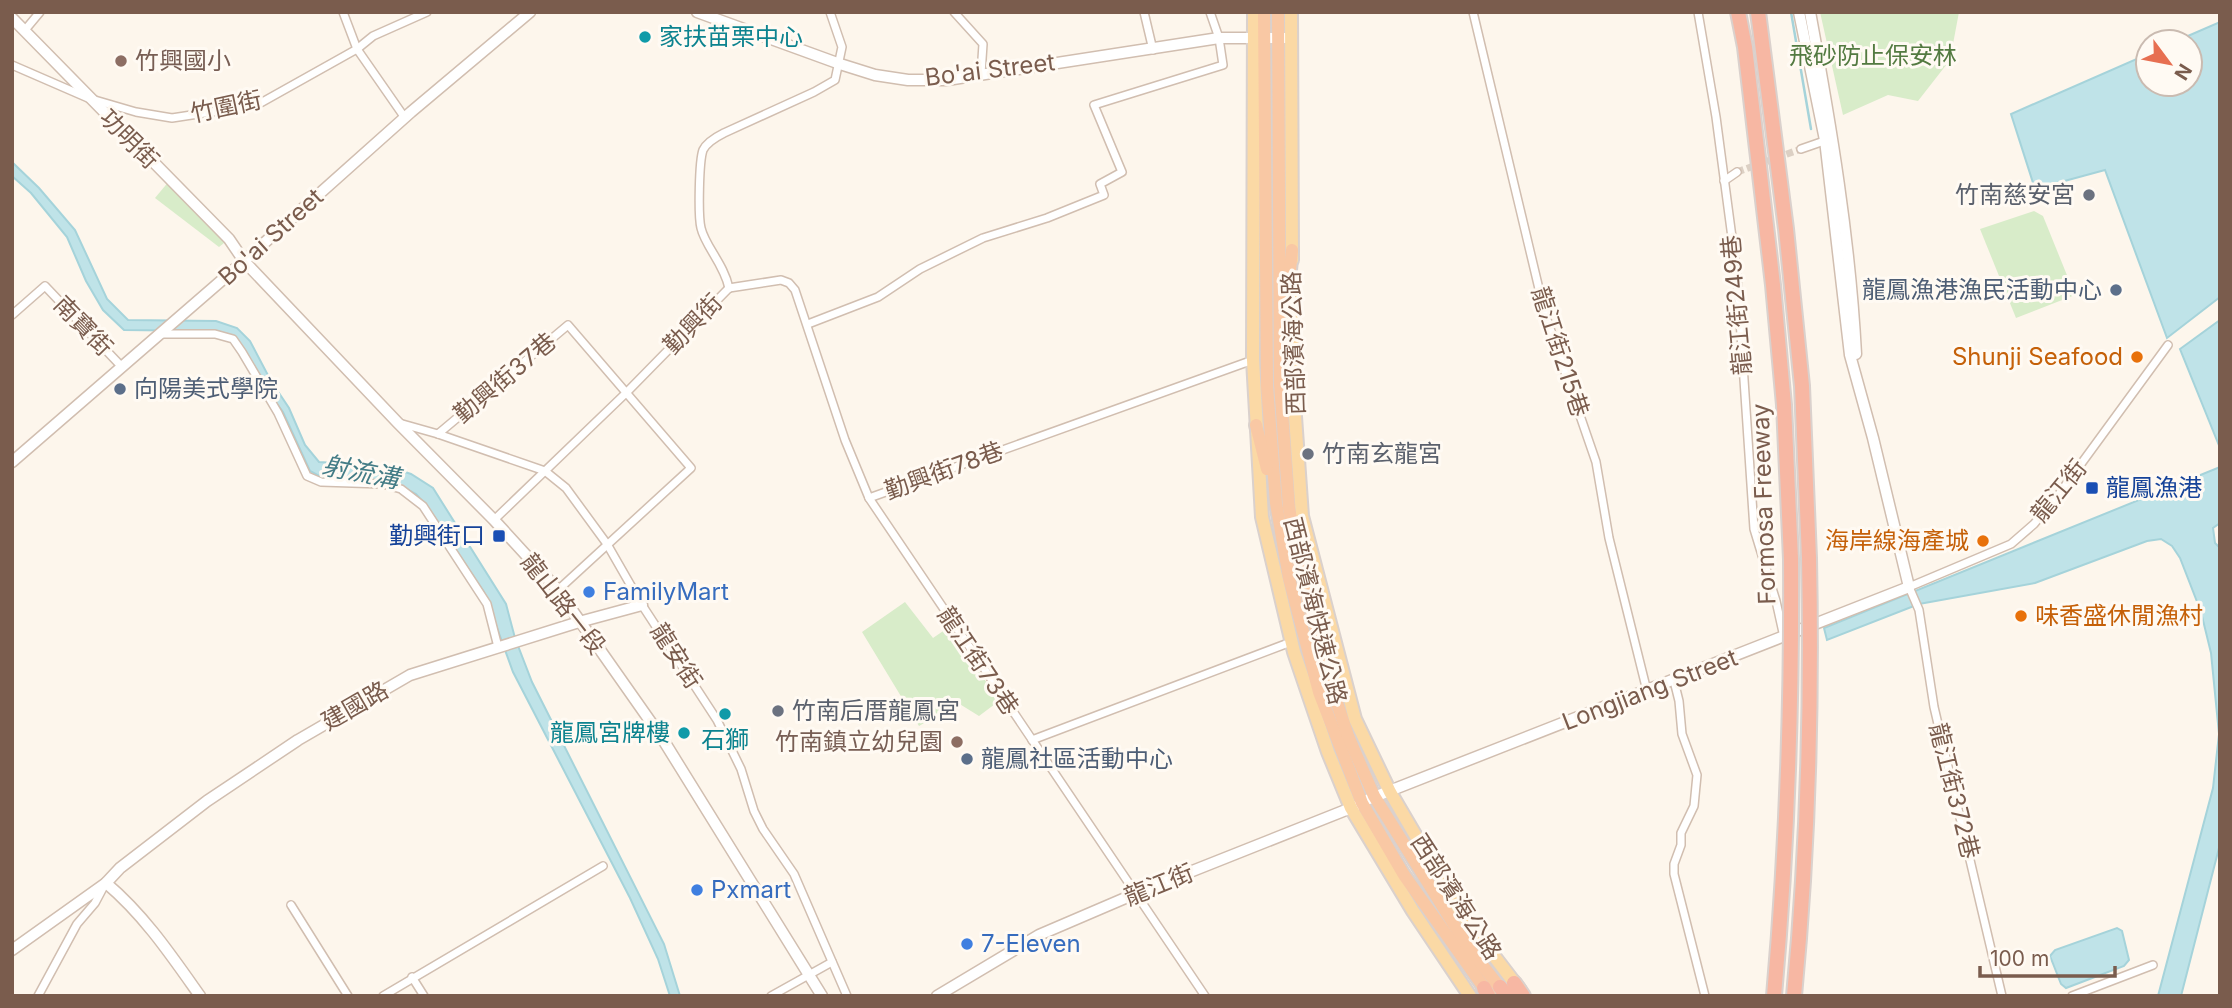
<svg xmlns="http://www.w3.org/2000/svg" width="2232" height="1008" font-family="Inter,'Noto Sans TC',sans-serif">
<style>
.green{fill:#d8ecc9}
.water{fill:#bfe3e8;stroke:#a5d3da;stroke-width:2}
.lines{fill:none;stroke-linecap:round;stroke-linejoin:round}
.stream{stroke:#a5d3da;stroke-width:2.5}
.minor-tunnel{stroke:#dcd0c4;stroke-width:7;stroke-dasharray:7 3.5;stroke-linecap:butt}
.minor-casing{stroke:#d1beb0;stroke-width:10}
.tertiary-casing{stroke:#d1beb0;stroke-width:13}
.primary-casing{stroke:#dad1cd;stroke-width:16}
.trunk-casing{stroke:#dad1cd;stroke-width:16}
.motorway-casing{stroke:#dad1cd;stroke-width:18}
.minor{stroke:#fff;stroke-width:7}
.tertiary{stroke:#fff;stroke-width:10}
.primary{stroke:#fbd9a5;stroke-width:12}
.trunk{stroke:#f9c8a4;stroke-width:12}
.motorway{stroke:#f7b7a3;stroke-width:14}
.motorway-bridge-casing{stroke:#dad1cd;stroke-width:18;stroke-linecap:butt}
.motorway-bridge{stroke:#f7b7a3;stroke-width:14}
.culture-dot{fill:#0f9aa8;stroke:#fffaf3;stroke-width:2.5}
.education-dot{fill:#8d6e63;stroke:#fffaf3;stroke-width:2.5}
.worship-dot{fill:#6b7280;stroke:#fffaf3;stroke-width:2.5}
.service-dot{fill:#5c6f8a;stroke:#fffaf3;stroke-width:2.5}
.food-dot{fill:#e8710a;stroke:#fffaf3;stroke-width:2.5}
.transit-dot{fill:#1a4fb4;stroke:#fffaf3;stroke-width:2.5}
.shop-dot{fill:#3f7fe0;stroke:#fffaf3;stroke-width:2.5}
.labels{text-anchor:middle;stroke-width:6;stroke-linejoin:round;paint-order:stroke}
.culture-label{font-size:24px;fill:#0d838f;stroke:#fffaf3;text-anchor:start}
.park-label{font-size:24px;fill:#537a41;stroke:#fffaf3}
.education-label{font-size:24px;fill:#785e54;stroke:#fffaf3;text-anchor:start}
.street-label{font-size:24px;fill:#7a5c4d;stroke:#fffaf3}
.worship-label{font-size:24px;fill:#5b616d;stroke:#fffaf3;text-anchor:start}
.service-label{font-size:24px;fill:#4e5e75;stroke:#fffaf3;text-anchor:start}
.food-label{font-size:24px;fill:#c56008;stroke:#fffaf3;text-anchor:end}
.transit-label{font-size:24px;fill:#164399;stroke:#fffaf3;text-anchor:start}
.shop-label{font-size:24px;fill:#366cbe;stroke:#fffaf3;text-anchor:start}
.water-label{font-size:26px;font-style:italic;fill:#437c86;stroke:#fffaf3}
</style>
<rect width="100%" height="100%" fill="#fdf6ec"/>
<g class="green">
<path d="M1820,12H1959L1950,60L1918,101L1888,95L1843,115Z"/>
<path d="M170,180L229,239L219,247L155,198Z"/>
<path d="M2034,211L2043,216L2075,295L2016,318L1980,229Z"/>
<path d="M905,602L933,638L949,627L999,701L979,716L958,703L919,726L862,632Z"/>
</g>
<g class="water">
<path d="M2220,22V297L2167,338L2105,170L2035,189L2011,114L2148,54V84H2190V42H2174Z"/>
<path d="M12,162L39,188L75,230L107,299L128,320L216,321L237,328L250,341L271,381L289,408L305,445L319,462L387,466L411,474L433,488L506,604L515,638L532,682L664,944L680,996H670L658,959L630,898L513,672L484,592L426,505L416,494L393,482L341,481L321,477L310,471L283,412L261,382L245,350L233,337L212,331L124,330L103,310L86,281L67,237L31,193L12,176Z"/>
<path d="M2220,320V448L2180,349Z"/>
<path d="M2220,467V523L2213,528L2215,543L2220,548V844L2181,996H2158L2213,788L2219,734L2211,653L2201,612L2180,558L2172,546L2161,539L2147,541L2035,583L1919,604L1827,640L1824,628Z"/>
<path d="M2117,928L2122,931L2129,960L2124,966L2066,988L2061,984L2050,956L2055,950Z"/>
</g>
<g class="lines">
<path class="stream" d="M1791,12L1811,129"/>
<path class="minor-tunnel" d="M1737,172L1801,149"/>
<g class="minor-casing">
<g id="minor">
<path d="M343,12L357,49L405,118"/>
<path d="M954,12L983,44L981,74"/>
<path d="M1144,12L1153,50"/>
<path d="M1473,12L1545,314L1596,462L1609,538L1647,691"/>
<path d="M1698,12L1716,117L1737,275L1754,529L1776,601L1784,637"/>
<path d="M25,30L40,12"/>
<path d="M12,65L88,98L136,112L172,118L257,105L357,49L373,36L427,12"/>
<path d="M1801,149L1827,140"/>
<path d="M1724,181L1737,172"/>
<path d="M729,288L781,280L789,283L795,290L845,440L869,498L1253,360"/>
<path d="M729,288C724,264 705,246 701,228C698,216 699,161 703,150C707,142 716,137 724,133L814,92L835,80L842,47L830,12"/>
<path d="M12,315L45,286L122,367"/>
<path d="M808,324L878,297L920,269L983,238L1047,218L1104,195L1100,184L1122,172L1094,105L1223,65L1219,38L1210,12"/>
<path d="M161,334H215L233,339L242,352L278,413L307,476L321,482L383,484L401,489L423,506L487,604L498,647"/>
<path d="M399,423L438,434L545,471L566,488L607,544L642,605L717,720L741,769L754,811L763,829L794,874L847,996"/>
<path d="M438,434L568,325L691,468L558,590"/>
<path d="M869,498L1205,996"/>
<path d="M494,520L626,393L729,288"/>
<path d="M1674,681L1679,701L1682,734L1697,775L1694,806L1681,833V845L1674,864V874L1705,996"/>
<path d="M1032,740L1291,642"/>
<path d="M291,905L348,996"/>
<path d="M412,977L424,996"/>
<path d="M38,996L77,924L95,903L104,886"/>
<path d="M383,996L603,866"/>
<path d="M771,996L832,962"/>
<path d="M2002,996L1934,707L1919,610L1909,587L2011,544L2034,524L2059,494L2168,345"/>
<path d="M2072,996L2153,965"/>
</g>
</g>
<g class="tertiary-casing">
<g id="tertiary">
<path d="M697,12L840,64L875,75L908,80H947L1219,38H1291"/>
<path d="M1810,12C1831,126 1850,239 1856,354"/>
<path d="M12,18L229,239L244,261L398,423L494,520L558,590L662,738L822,996"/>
<path d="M12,462L244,261L411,112L530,12"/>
<path d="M1369,799L1909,587L1873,438L1850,355L1825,140L1799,12"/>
<path d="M106,883C144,915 171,955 200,996"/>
<path d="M12,950L106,883L120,868L207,801L298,740L410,675L579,622L642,605"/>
<path d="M937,996L1039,935L1137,893L1356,806"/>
</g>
</g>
<g class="primary-casing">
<g id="primary">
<path d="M1254,12L1253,360L1262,517L1294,652L1328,752L1351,808L1413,911L1470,996"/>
<path d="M1291,12L1292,260"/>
<path d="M1292,293L1293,388L1302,516L1355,719L1390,792L1461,913L1520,990"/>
</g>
</g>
<g class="trunk-casing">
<g id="trunk">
<path d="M1264,12L1267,386L1276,503L1289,578L1319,692L1362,803L1404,875L1490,996"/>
<path d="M1278,12L1280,384L1289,508L1301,574L1333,691L1348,736L1374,796L1468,947L1504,993"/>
<path d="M1286,310L1292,250"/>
<path d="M1256,425L1267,469"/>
</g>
</g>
<g class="motorway-casing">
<g id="motorway">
<path d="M1738,12L1745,47L1773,285L1784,405L1791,559"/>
<path d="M1758,12L1786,229L1802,386L1809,558"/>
<path d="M1514,983L1523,996"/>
<path d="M1500,987L1507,996"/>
<path d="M1484,988L1488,996"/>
</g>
</g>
<use href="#minor" class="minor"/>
<use href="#tertiary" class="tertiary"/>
<use href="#primary" class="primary"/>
<use href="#trunk" class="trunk"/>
<use href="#motorway" class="motorway"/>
<g class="motorway-bridge-casing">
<g id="motorway-bridge">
<path d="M1774,996C1787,850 1792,705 1791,559"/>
<path d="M1794,996C1808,850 1812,704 1809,558"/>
</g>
</g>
<use href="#motorway-bridge" class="motorway-bridge"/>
</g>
<g class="culture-dot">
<circle cx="645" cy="37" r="7"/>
<circle cx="725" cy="714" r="7"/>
<circle cx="684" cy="733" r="7"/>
</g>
<g class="education-dot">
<circle cx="121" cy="61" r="7"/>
<circle cx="957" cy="742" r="7"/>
</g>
<g class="worship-dot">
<circle cx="2089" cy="195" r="7"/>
<circle cx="1308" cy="454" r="7"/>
<circle cx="778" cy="711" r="7"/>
</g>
<g class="service-dot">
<circle cx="2116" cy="290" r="7"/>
<circle cx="120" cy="389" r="7"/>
<circle cx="967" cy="759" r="7"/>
</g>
<g class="food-dot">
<circle cx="2137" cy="357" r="7"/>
<circle cx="1983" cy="541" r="7"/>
<circle cx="2021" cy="616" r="7"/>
</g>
<g class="transit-dot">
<rect x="2085" y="481" width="14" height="14" rx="3.5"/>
<rect x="492" y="529" width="14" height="14" rx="3.5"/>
</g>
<g class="shop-dot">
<circle cx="589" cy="592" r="7"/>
<circle cx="697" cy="890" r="7"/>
<circle cx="967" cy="944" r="7"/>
</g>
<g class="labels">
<g class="culture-label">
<text x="659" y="45">家扶苗栗中心</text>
<text x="670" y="741" text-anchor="end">龍鳳宮牌樓</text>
<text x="725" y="748" text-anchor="middle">石獅</text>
</g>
<g class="park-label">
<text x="1873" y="64">飛砂防止保安林</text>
</g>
<g class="education-label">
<text x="135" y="69">竹興國小</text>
<text x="943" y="750" text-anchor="end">竹南鎮立幼兒園</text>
</g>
<g class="street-label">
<text transform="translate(990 70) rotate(-7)" y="8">Bo'ai Street</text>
<text transform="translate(226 107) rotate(-12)" y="8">竹圍街</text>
<text transform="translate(129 139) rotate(45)" y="8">功明街</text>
<text transform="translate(271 237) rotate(-42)" y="8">Bo'ai Street</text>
<text transform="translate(1737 305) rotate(-95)" y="8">龍江街249巷</text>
<text transform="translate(693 324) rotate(-46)" y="8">勤興街</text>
<text transform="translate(83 326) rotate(46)" y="8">南寶街</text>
<text transform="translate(1294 343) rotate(-92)" y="8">西部濱海公路</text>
<text transform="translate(1560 352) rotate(72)" y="8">龍江街215巷</text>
<text transform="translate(505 378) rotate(-40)" y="8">勤興街37巷</text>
<text transform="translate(944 471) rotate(-20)" y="8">勤興街78巷</text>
<text transform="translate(2059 491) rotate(-51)" y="8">龍江街</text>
<text transform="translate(1764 504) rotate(-92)" y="8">Formosa Freeway</text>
<text transform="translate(563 604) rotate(52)" y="8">龍山路一段</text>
<text transform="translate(1315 611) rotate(76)" y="8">西部濱海快速公路</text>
<text transform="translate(676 656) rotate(57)" y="8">龍安街</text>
<text transform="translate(978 661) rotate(56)" y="8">龍江街73巷</text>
<text transform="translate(1650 690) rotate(-21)" y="8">Longjiang Street</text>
<text transform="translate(355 706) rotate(-30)" y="8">建國路</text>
<text transform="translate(1954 791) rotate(76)" y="8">龍江街372巷</text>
<text transform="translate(1159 885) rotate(-22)" y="8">龍江街</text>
<text transform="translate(1456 897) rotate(57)" y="8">西部濱海公路</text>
</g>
<g class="worship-label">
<text x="2075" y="203" text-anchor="end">竹南慈安宮</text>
<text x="1322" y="462">竹南玄龍宮</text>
<text x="792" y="719">竹南后厝龍鳳宮</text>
</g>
<g class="service-label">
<text x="2102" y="298" text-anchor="end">龍鳳漁港漁民活動中心</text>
<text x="134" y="397">向陽美式學院</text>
<text x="981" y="767">龍鳳社區活動中心</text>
</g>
<g class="food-label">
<text x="2123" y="365">Shunji Seafood</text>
<text x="1969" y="549">海岸線海產城</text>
<text x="2035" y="624" text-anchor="start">味香盛休閒漁村</text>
</g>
<g class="transit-label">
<text x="2106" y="496">龍鳳漁港</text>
<text x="485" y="544" text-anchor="end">勤興街口</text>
</g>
<g class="shop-label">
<text x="603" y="600">FamilyMart</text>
<text x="711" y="898">Pxmart</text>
<text x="981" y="952">7-Eleven</text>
</g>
<g class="water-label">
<text transform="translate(361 472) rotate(11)" y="9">射流溝</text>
</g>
</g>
<rect width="2232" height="1008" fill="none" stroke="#7a5c4d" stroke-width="28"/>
<g transform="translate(2169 63) rotate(122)"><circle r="33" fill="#fffaf3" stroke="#cabbb1" stroke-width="2"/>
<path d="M0-5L12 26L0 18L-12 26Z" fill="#e76f51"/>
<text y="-10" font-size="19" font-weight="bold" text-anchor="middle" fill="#7a5c4d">N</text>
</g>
<path d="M1980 966v10h135v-10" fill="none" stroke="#7a5c4d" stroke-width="3.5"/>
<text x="1990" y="966" font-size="21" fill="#7a5c4d" stroke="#fffaf3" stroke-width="5" paint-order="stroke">100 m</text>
</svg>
